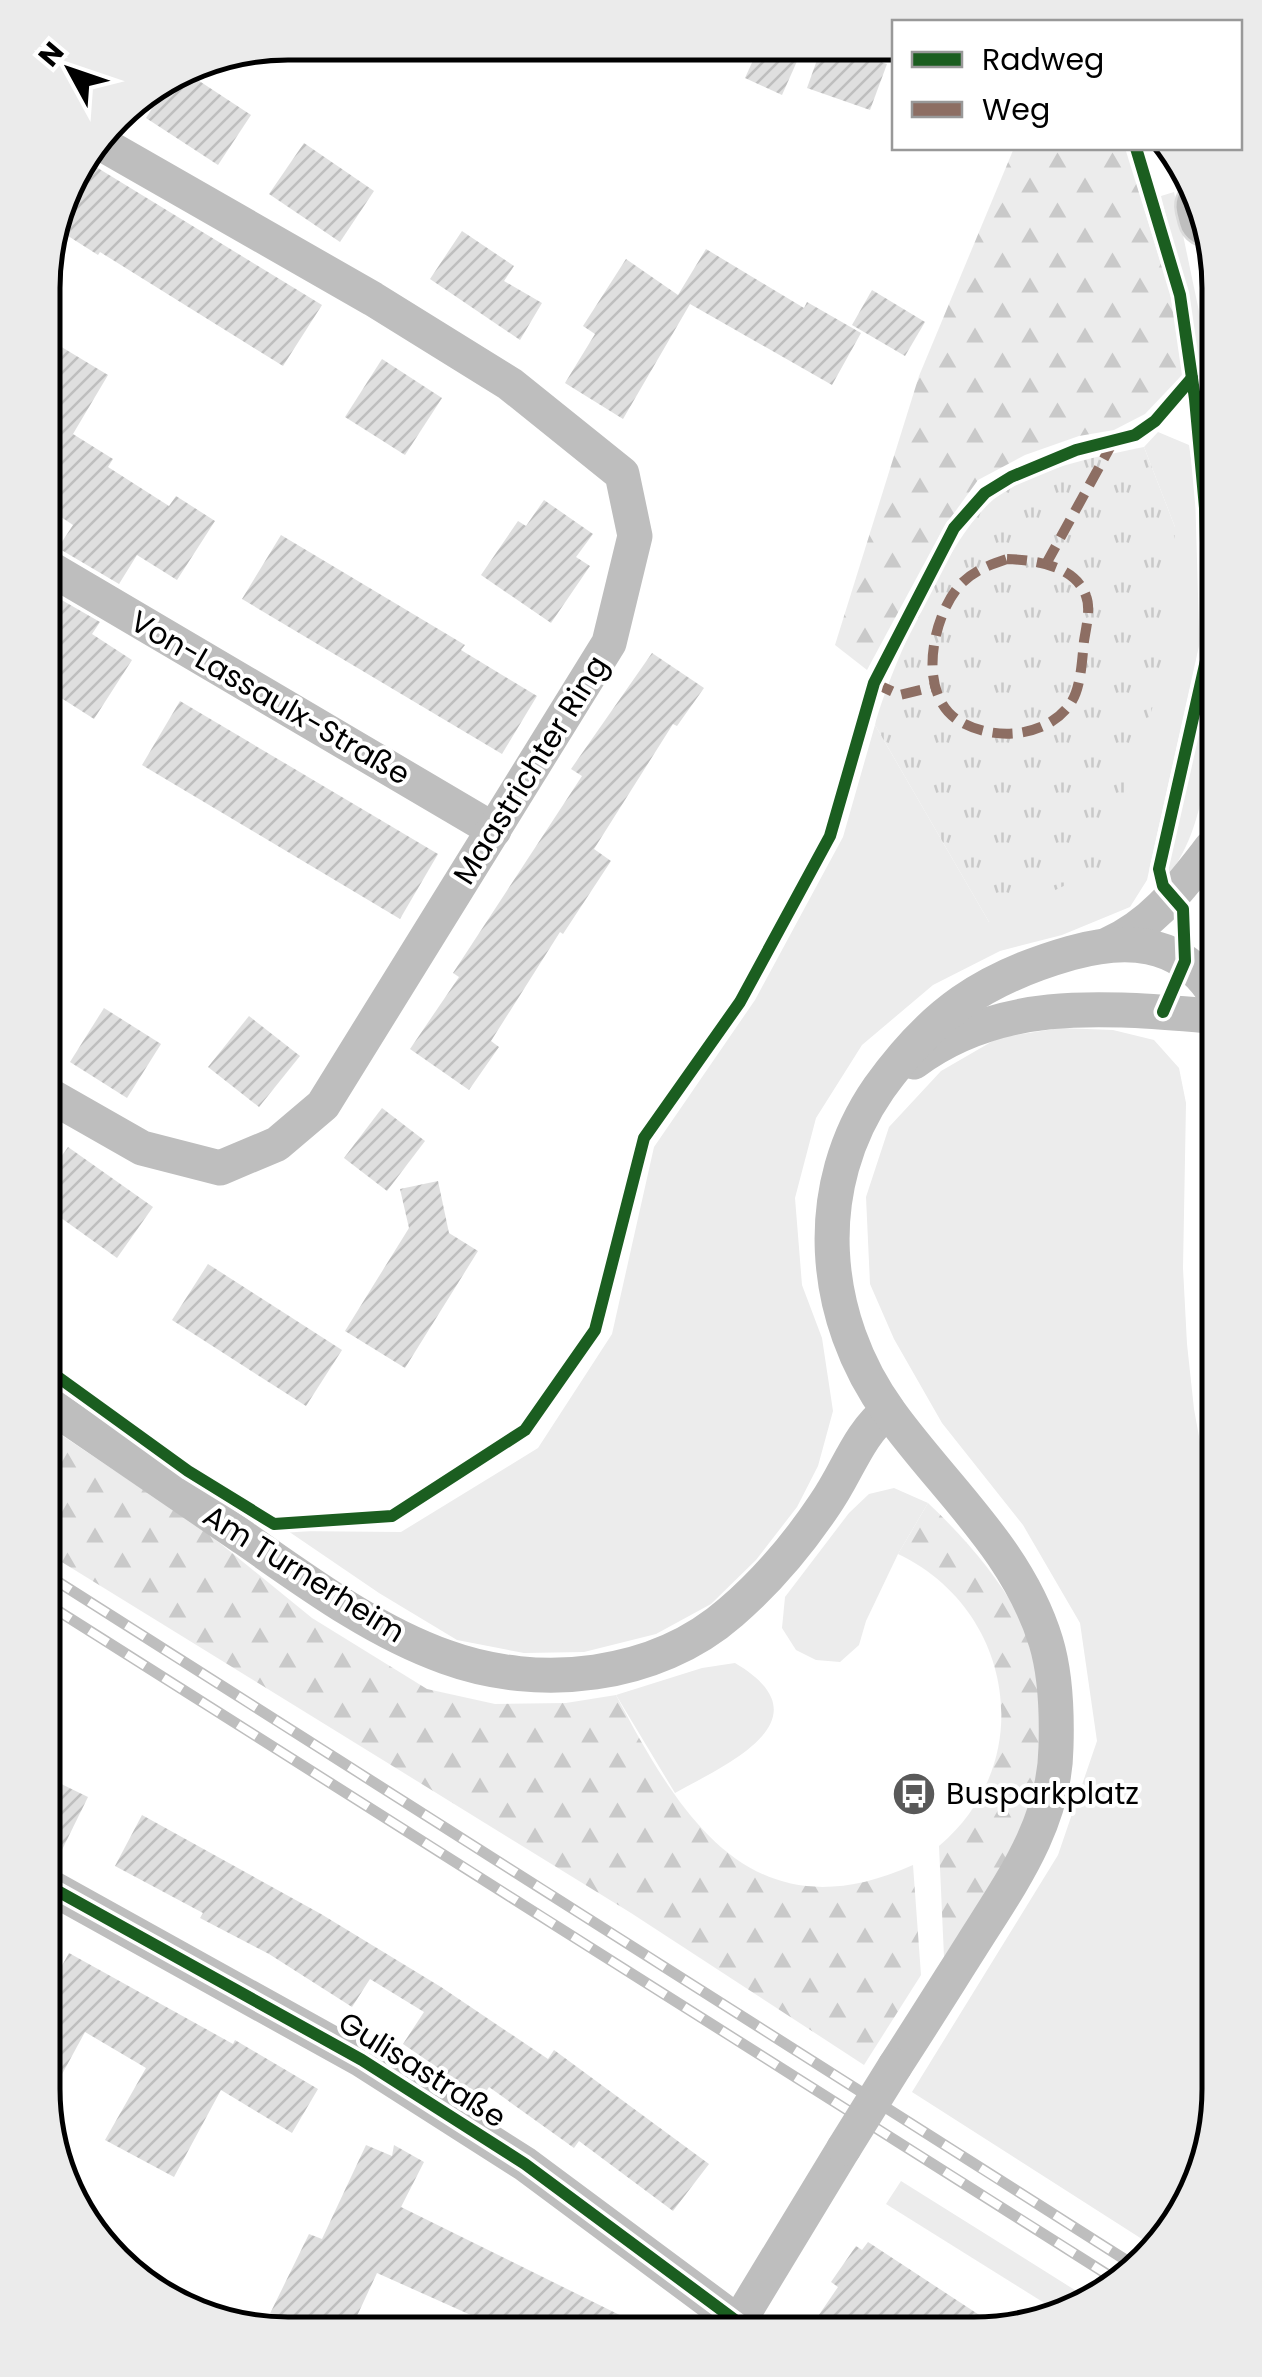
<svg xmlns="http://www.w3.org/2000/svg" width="1262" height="2377" font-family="Poppins,sans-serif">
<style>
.green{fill:#ececec}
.forest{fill:url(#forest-firs)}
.park{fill:url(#park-tufts)}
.building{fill:url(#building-hatch)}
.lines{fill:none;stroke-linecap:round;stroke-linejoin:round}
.primary-casing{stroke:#dbdbdb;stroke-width:60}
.street{stroke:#bebebe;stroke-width:35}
.primary{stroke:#bebebe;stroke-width:55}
.rail-casing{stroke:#bebebe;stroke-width:11}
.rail{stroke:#fff;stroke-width:8;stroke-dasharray:22;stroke-linecap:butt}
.street-bridge{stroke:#bebebe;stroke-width:35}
.quiet{stroke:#8d6e63;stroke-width:10;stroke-dasharray:20 10;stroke-linecap:butt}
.cycleway-casing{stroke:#fff;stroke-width:19}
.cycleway{stroke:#1b5e20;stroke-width:12}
.labels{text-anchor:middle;stroke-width:8;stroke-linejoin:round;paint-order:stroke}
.street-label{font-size:30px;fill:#000;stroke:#fff}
.poi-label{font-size:30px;fill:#000;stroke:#fff;text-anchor:start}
.rim{fill:none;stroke:#000;stroke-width:5}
</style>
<defs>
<pattern id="forest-firs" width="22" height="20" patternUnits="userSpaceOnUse" patternTransform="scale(2.5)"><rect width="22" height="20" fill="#ececec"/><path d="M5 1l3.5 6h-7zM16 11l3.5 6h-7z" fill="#c9c9c9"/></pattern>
<pattern id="park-tufts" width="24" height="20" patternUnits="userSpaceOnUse" patternTransform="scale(2.5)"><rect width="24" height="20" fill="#ececec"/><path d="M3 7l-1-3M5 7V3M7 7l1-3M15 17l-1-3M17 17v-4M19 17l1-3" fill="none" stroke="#c9c9c9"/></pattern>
<pattern id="building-hatch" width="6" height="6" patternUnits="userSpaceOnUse" patternTransform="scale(2.5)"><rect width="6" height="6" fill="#dfdfdf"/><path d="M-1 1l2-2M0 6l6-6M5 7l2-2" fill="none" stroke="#bebebe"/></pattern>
</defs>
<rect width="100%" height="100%" fill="#fff"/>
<g class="green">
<path d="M1174,192L1205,340L1208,438L1186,296L1161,196Z"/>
<path d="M1158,432L1189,445L1198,506L1201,637L1147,880L1130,907L1062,935L1000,951L933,985L862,1045L816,1118L795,1198L802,1285L822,1338L833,1411L818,1466L797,1507L756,1560L711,1604L656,1634L584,1652L524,1653L457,1640L379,1593L288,1531L401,1532L538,1448L612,1334L654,1147L755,1000L843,837L875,725L989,922L1175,527L1144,447Z"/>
<path d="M1210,689C1210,753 1207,827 1166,879L1164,869Z"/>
<path d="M1060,1028L1113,1030L1154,1040L1179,1068L1186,1103L1183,1268L1187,1344L1194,1409L1215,1525L1219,2105L1168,2239L1156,2248L912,2092L1058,1855L1097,1741L1080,1623L1023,1525L942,1423L894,1339L870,1284L866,1197L889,1127L941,1071L998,1038Z"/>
<path d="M894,1488L928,1503L898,1554L866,1621L859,1645L840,1662L816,1660L796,1650L782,1628L785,1597L849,1513L869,1494Z"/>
<path d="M735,1663C830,1719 727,1764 675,1793L616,1695L702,1668Z"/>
<path d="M901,2181L1086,2297L1062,2314L886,2204Z"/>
</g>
<g class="forest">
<path d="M1014,148H1125L1170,292L1184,373L1145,414L1114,430L1079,436L1025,455L978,480L944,527L867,670L835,645L919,376Z"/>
<path d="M51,1428L205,1531L312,1618L427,1689L495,1704L566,1703L616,1695C681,1819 753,1937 913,1865L921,1975L864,2065L631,1913L52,1556Z"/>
<path d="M928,1503C965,1538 999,1577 1023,1623C1046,1666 1048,1758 1032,1804C1014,1859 975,1909 944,1957L939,1846C1039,1762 1014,1609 898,1554Z"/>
</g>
<path class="park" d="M1144,447L1175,527L1169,656L1101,868L989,922L875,725C890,669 952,528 998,496C1039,467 1096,457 1144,447Z"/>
<g class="building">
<path d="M760,45L769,46L798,59L782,95L745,78Z"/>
<path d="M822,46H835L887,64L870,110L807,88Z"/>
<path d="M181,69L251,115L218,165L146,118L174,74Z"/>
<path d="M304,143L374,191L340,242L269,194Z"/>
<path d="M83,159L322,305L283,366L100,252L98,255L54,227L68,179Z"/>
<path d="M462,231L514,266L504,281L542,303L520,340L430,279Z"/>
<path d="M706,249L804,308L807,302L861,333L832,385L690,304L623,419L565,383L595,334L583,326L626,259L678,295Z"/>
<path d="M872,290L925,322L905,356L852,325Z"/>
<path d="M45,337L108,375L73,434L113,459L108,467L169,506L176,496L215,521L177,580L137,555L119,584L58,548L73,525L46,507Z"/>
<path d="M382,359L442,398L405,455L345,417Z"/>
<path d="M544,500L593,534L576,557L590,566L551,623L481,575L518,521L526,526Z"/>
<path d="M281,535L465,645L461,650L537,696L502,754L242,599Z"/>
<path d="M46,591L100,622L92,634L132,660L94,719L55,694L60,686L47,678Z"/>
<path d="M652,653L704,688L677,726L673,724L594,849L611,861L563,934L560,932L491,1041L499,1047L469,1090L410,1049L459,977L453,973L582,776L571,769Z"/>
<path d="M180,701L438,854L400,919L142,765Z"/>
<path d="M104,1008L161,1044L127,1098L70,1062Z"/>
<path d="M249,1016L300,1056L259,1107L208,1067Z"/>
<path d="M382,1108L425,1141L387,1191L344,1158Z"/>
<path d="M68,1147L153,1207L117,1258L50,1210V1173Z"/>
<path d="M438,1181L449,1233L478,1251L405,1368L345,1331L409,1228L400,1189Z"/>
<path d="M208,1264L342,1350L306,1406L172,1320Z"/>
<path d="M53,1780L88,1797L54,1866L53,1785Z"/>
<path d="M142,1815L321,1914L441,1987L548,2059L554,2050L709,2164L673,2211L579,2141L574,2148L489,2087L482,2098L403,2044L424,2012L370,1979L352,2007L269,1954L200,1918L203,1913L115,1866Z"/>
<path d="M69,1953L233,2044L235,2040L318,2089L292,2133L221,2090L174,2177L105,2140L146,2068L85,2032L55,2087L54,1980Z"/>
<path d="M366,2145L392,2156L394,2145L424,2162L401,2207L644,2327L502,2329L377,2273L350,2331L261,2332L309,2234L322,2239Z"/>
<path d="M868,2242L990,2322L812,2325L838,2287L831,2282L856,2246L862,2250Z"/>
</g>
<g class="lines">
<g class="primary-casing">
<path id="primary" d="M1204,206L1207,218"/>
</g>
<g class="street">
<path d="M46,566L494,830"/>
<path d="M1107,945C1154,924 1180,888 1211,848"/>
<path d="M914,1062C1003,996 1107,1008 1212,1016"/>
<path d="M49,1095L142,1148L220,1168L277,1144L323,1105L609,643L635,536L622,474L510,384L373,299L97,141"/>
<path d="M51,1406C116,1450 180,1494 244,1538C307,1582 373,1631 446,1657C539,1691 656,1678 731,1612C767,1581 799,1543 825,1504C847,1473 858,1434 888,1411"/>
<path d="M54,1889L362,2060L525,2164L743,2326"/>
<path d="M895,2066C921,2026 946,1986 972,1945C1011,1883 1055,1823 1056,1747C1057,1713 1056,1675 1046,1642C1018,1550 944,1488 890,1413C820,1317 810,1187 879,1088C932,1014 983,978 1071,953C1125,938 1178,940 1212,990"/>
<path d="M736,2326L844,2148"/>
</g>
<use href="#primary" class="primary"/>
<g class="rail-casing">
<g id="rail">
<path d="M52,1578L1132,2264"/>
<path d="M52,1607L1113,2278"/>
</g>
</g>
<use href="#rail" class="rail"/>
<path class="street-bridge" d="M844,2148L895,2066"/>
<g class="quiet">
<path d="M1007,559C1034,560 1075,565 1086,596C1091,608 1086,628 1084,641C1082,660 1081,686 1072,701C1050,737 996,742 961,722C916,697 931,618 960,585C973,571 989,565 1007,559Z"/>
<path d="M1046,564L1113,442"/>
<path d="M874,683L900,695L933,687"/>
</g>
<g class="cycleway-casing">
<g id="cycleway">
<path d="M1136,148L1180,295L1195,399L1205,508L1209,647L1159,869L1163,886L1183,909L1185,961L1163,1012"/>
<path d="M51,1372L188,1471L274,1524L392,1516L525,1430L595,1330L644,1138L740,1002L830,836L874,683L954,528L985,493L1011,477L1076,450L1135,435L1155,421L1192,378"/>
<path d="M54,1889L362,2060L525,2164L743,2326"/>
</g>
</g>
<use href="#cycleway" class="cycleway"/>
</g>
<defs>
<g id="bus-disc" transform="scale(2.25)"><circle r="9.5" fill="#595959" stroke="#fff"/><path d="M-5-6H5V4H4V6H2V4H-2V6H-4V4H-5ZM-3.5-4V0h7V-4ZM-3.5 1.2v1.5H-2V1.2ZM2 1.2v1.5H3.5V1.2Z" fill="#fff"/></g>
</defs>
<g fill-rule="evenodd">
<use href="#bus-disc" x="914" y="1794"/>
</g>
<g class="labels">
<g class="street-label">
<text transform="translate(270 698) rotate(30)" y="10">Von-Lassaulx-Straße</text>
<text transform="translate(531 770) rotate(-58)" y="10">Maastrichter Ring</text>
<text transform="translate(304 1574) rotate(32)" y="10">Am Turnerheim</text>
<text transform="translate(422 2070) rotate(32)" y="10">Gulisastraße</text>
</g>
<g class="poi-label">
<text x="946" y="1804">Busparkplatz</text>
</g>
</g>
<path d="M0 0H1262V2377H0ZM288 60H974A228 228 0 0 1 1202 288V2089A228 228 0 0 1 974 2317H288A228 228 0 0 1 60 2089V288A228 228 0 0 1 288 60Z" fill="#ebebeb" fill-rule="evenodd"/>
<path class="rim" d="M288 60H974A228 228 0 0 1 1202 288V2089A228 228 0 0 1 974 2317H288A228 228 0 0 1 60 2089V288A228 228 0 0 1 288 60Z"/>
<rect x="892" y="20" width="350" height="130" fill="#ffffff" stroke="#999999" stroke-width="2.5"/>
<rect x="912" y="52" width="50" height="15" fill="#1b5e20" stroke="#999999" stroke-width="2.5"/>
<text x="982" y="70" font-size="30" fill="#000000">Radweg</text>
<rect x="912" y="102" width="50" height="15" fill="#8d6e63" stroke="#999999" stroke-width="2.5"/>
<text x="982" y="120" font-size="30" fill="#000000">Weg</text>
<g transform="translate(70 70) rotate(310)" stroke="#ffffff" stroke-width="8" paint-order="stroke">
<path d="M0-8L18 38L0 25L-18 38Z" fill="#000000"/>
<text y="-15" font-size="28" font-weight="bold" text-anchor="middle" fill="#000000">N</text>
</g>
</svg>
